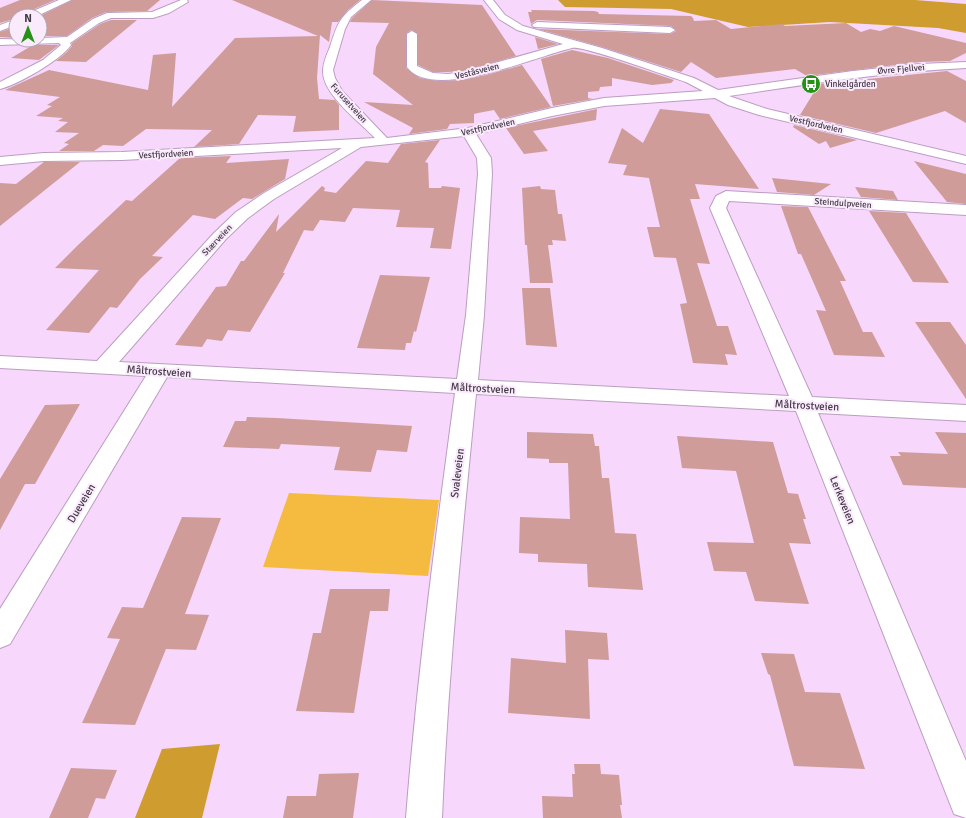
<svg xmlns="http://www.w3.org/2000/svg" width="966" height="818" font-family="Signika,sans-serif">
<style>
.green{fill:#f5bb41}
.forest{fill:#cf9c30}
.building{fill:#cf9c9a}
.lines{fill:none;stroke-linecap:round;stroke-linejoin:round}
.street-casing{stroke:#bc9dc1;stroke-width:2}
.secondary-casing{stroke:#bc9dc1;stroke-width:2}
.street{fill:#fff;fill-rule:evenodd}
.secondary{fill:#fff;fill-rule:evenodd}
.labels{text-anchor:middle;stroke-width:4;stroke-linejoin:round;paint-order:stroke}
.far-street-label{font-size:9px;fill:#443746;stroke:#f9ebfb}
.far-poi-label{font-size:9px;fill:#443746;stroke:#f9ebfb;text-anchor:start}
.street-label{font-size:11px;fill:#443746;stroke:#f9ebfb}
</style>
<rect width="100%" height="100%" fill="#f7d7fc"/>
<path class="green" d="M289,493L439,500L428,576L263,567Z"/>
<g class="forest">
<path d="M558,0H915L966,4V33L938,28L830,22L748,27L671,9L565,7Z"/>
<path d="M220,744L202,818H135L162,749Z"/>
</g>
<g class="building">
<path d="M20,0H55L25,13L22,16H16V18L0,23V8Z"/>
<path d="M72,0H160L147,11L106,12L92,18L67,36H40V16Z"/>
<path d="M232,0H360L348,10L338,22H332L329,42L320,35L317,78L319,99L335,100L339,105V130L293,132L296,116L258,115L239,144L194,147L212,130L146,129L123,146L103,145L94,151H59L69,144L64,143L79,133L55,132L68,122L58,121L63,118L36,116L52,106L47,105L60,97L5,90L49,70L148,90L153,55L176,53L172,107L235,38L318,36Z"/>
<path d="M372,0L482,5L516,56L463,71L448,72H433L418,65V34L411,30L406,34V68L420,78L438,81L461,80L486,75L522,65L551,107L500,119L494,110L478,113L474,114V123L450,124L447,129L409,134L413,128L364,102L413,105L373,74L376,47L389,23L350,22L352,18Z"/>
<path d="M531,10L594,11L598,12L599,14L691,16L693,18L694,21L716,20L731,29L782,24L785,26L846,23L861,32L870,29L880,31L894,26L966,43V53L950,61L920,62L807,76L795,69L716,78L691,62L681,72L602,47L538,29L670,34L676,31L671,26L537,20L531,24L528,12H532Z"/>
<path d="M111,20H137L86,62L56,61L67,52L72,46V43L100,24Z"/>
<path d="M16,27V38L0,37V32Z"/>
<path d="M535,37L558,44L538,49Z"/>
<path d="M33,45H59L39,60L11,58Z"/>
<path d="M572,50L608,58L674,80L671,83L652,85L612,78V86L600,87L599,91L588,92V98L593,99L553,106L541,59Z"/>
<path d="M947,71L966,81V123L945,111L876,133L800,115L819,84Z"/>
<path d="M597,109L596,120L533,131L548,151L524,154L506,128Z"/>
<path d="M660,109L709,114L759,189L695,184L700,199H690L710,264L697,263L717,326H728L737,355L725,354L728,365L693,363L680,304L687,303L676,258L654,257L647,227H660L649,178L623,175L627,165L608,163L622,128L643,143Z"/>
<path d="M794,125L857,140L830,148L826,141L819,144L793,127Z"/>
<path d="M440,140L425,162L428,163L429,188H441L442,186L460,188L451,249L430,248L434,228L396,227L400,210L353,208L345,222L320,220L313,231L304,230L283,273H285L250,332L228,330L222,341L207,339L202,347L175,345L216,287L226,286L241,261H244L279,214L276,232L322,186L325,188L324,191L336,193L366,161L388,163L401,144Z"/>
<path d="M231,156L226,163L289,159L285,179L252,199L243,198L215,219L193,215L152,256L163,257L140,279L117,308L110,307L89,333L46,330L99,270L55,268L77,246L126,200L132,201L180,158Z"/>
<path d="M914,161L966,174V204L947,202Z"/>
<path d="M44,162H80L0,226V183L16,184Z"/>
<path d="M772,178L831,184L814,195L777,192Z"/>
<path d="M540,186L541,189L555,190L558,214H562L566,241L552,240L553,245H548L553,283H530L527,245H525L522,188Z"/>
<path d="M855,187L893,191L898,200L861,197Z"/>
<path d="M781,206L808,207L846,281H840L863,332H872L885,357L834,355L816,310L826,311L801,254H798Z"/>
<path d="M869,211L906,213L949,283L913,282Z"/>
<path d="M380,275L430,277L416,332L414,331L411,343H406L405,350L357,348Z"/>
<path d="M522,288H550L557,347L526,345Z"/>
<path d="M915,322H950L966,345V399Z"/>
<path d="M80,404L35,484H25L0,530V479L45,405Z"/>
<path d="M247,417L277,418L412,426L407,452L377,450L371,472L334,470L340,447L281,444L279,449L223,447L235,421H246Z"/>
<path d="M527,432L593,434L595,446H599L602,478H609L615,533L636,534L643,590L588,587L587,564L538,562V554L519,553L520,517L570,519L568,463H549V459L527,458Z"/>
<path d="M935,432L966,433V488L903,485L890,456H901L898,452L948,454Z"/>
<path d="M677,436L773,442L788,493L798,494L806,519H803L811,544L789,543L809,604L755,601L746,572L714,571L707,542L754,543L736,471L682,468Z"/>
<path d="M182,517L221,518L185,614L209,615L196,650L166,649L135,725L82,723L120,639L107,638L122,607L143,608Z"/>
<path d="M330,589H390L388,611H370L354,713L296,711L313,633H321Z"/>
<path d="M565,630L607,633L609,660L588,659L590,719L508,713L511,658L566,663Z"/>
<path d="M761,653L794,654L805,692L840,693L865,769L794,766L770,675L768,674Z"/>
<path d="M574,764H600L601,774L619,775L622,805H620L622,818H543L542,796L573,797L572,774H575Z"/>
<path d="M71,768L117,770L105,799L96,798L88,818H49Z"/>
<path d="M359,773L353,818H283L287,796H316L319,774Z"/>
</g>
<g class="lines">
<g class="street-casing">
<g id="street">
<path d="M181,0H187L188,2L169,13L153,18H111L99,23L70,43L71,45C61,60 17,85 0,89V82L43,60L61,45L59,43L0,45V39L40,40V38L67,37L93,19L107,13L152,12Z"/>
<path d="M362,0H371L351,17L345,29L333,70L335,78L342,91L387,138L468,128L552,108L604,98L703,91L686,82C669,77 583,45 572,48C537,56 432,102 407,67V34L412,31L417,34V66L433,73L448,74L463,72L563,44L517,30L499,19L484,0H493L505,15L523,26L602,48L694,78L718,90L853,71L920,64L966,62V68C886,72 808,84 729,96L767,109L966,156V164L759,115L728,105L715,98L604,106L552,116L476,134L491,158L492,174L484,315L478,380L789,396L710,208L716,196L726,191L966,205V215L729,201L726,208L812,397L966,405V421L818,413L966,761V818L954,814L796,411L476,394C462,535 448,676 442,818H406C417,676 436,534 455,393L167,377L10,644L0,648V609L146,376L0,368V356L97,361L214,233L236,212L264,193L342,148L122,160L44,161L0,165V157L44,153L122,152L375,138C360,122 322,94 323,71C323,63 327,54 330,47C338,21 340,17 362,0ZM464,136L477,158L478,174L466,315L457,379L119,362L226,239L248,218L274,199L361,147Z"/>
<path d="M537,22L670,27L675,30L670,33L534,27L532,25Z"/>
</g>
</g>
<g class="secondary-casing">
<g id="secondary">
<path d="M59,0H71L37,16H24L26,14Z"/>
<path d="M16,19V25L0,31V25Z"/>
</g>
</g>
<use href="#street" class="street"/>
<use href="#secondary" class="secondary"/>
</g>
<defs>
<g id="bus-disc" transform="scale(1)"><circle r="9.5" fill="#259117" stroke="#f9ebfb"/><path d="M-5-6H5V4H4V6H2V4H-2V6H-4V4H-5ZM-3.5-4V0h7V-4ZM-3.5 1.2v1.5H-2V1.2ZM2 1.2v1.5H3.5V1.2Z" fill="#fff"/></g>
</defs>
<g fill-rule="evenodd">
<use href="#bus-disc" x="811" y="84"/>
</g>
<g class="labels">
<g class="far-street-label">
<text transform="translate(901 69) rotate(-5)" y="3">Øvre Fjellvei</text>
<text transform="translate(477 71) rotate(-14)" y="3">Veståsveien</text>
<text transform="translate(349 103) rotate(48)" y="3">Furusetveien</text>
<text transform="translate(816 124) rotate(13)" y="3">Vestfjordveien</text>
<text transform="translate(488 127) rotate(-12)" y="3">Vestfjordveien</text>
<text transform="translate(166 154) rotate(-3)" y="3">Vestfjordveien</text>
<text transform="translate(843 203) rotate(4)" y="3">Steindulpveien</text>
<text transform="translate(217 240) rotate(-47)" y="3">Stærveien</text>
</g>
<g class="far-poi-label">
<text x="825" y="87">Vinkelgården</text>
</g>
<g class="street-label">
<text transform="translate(159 371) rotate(4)" y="4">Måltrostveien</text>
<text transform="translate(483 388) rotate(3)" y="4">Måltrostveien</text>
<text transform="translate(807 405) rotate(3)" y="4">Måltrostveien</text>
<text transform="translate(457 473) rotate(-83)" y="4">Svaleveien</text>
<text transform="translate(843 500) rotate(68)" y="4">Lerkeveien</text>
<text transform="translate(81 503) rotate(-59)" y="4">Dueveien</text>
</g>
</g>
<g transform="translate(28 28)"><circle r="19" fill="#f9ebfb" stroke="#b1a3b3"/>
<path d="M0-3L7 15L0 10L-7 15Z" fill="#259117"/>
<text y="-6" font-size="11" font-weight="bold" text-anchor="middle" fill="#443746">N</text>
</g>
</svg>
